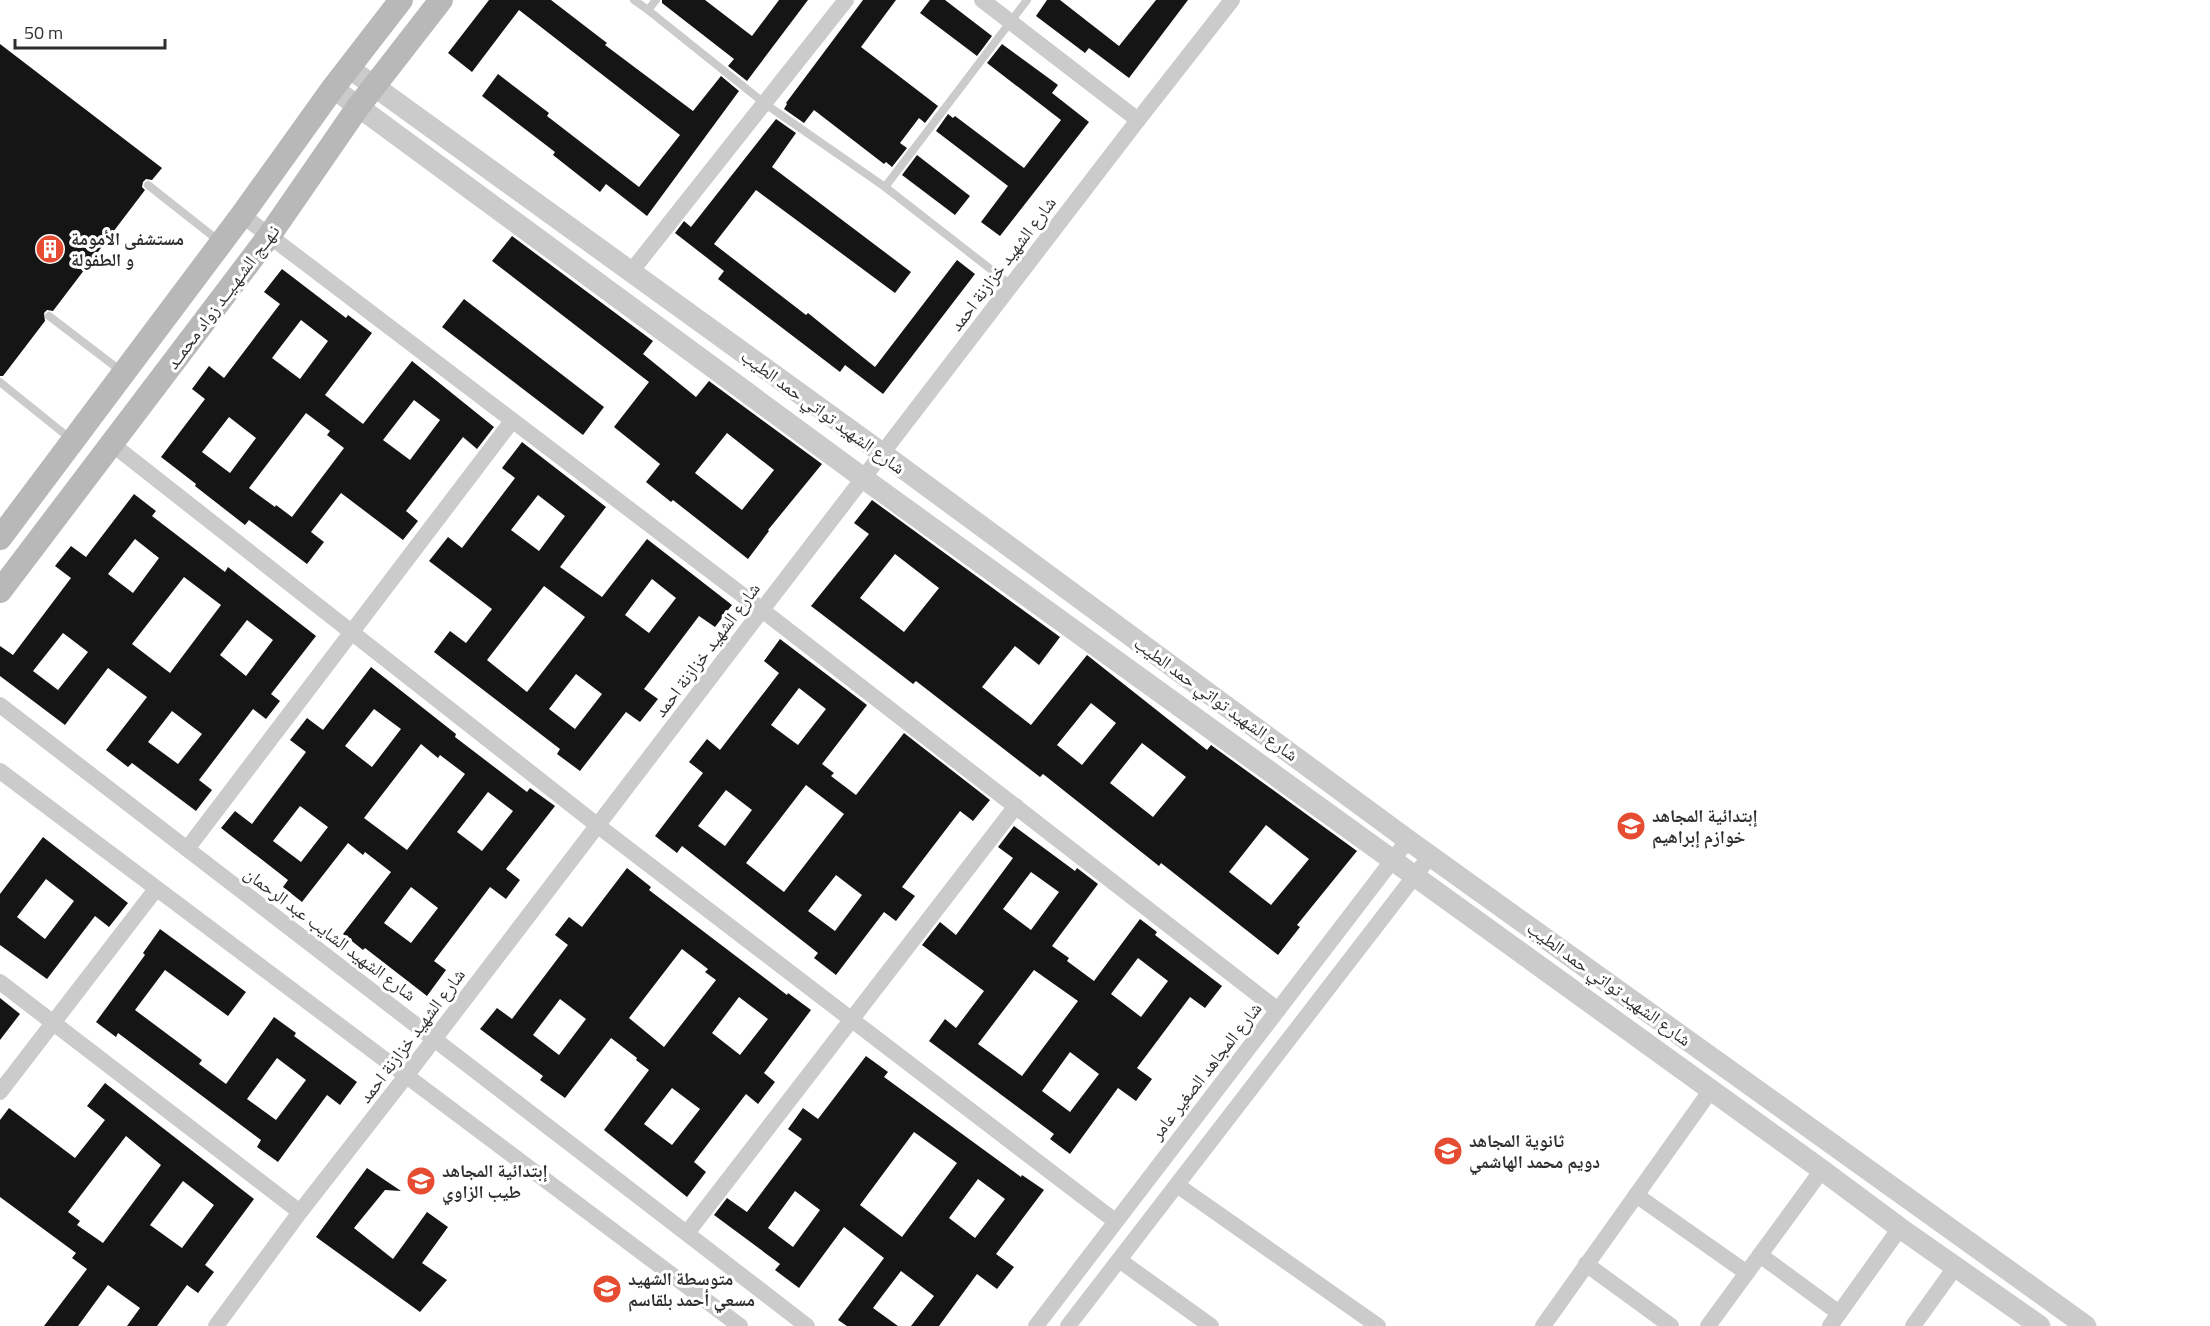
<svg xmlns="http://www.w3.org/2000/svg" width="2210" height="1326" font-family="'Titillium Web','Noto Naskh Arabic',sans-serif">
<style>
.building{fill:#151515;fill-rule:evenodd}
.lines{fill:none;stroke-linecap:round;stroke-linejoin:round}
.service{stroke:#cbcbcb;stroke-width:8}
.minor{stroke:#cbcbcb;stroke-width:16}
.tertiary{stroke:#cbcbcb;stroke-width:21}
.secondary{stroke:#b8b8b8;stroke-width:24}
.labels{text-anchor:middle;stroke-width:6;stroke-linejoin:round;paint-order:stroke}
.poi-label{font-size:18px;font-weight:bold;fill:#2e2e2e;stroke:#fff;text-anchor:start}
.street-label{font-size:18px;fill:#2e2e2e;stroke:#fff}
</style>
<rect width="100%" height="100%" fill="#fff"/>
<g class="building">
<path d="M489,0H551L607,43L605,45L693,111L721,76L739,91L647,216L606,184L600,192L553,155L555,152L482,96L498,74L549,113L547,116L639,187L680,135L519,10L472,72L448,53Z"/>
<path d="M662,0H705L752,36L779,0H808L747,81L728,66L734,59L662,3Z"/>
<path d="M863,0H896L861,47L938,106L925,123L919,118L900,143L907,148L892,167L886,162L884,164L814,110L804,123L784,109L787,104L786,103Z"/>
<path d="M930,0H945L992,36L977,56L920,13Z"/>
<path d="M1047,0H1060L1119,46L1156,0H1188L1129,78L1089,48L1085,53L1036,16Z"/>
<path d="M0,44L162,168L152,180L146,179L143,182L142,187L145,190L53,311L47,310L44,313L45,321L3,376H0Z"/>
<path d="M1002,44L1058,85L1052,93L1089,122L1000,236L981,222L1008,186L936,131L948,114L953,118L955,116L1024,168L1061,120L987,63Z"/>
<path d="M776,119L796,133L772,167L911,272L895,293L756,190L714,244L806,315L808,313L875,367L957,260L975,274L883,394L845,365L840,372L718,279L724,271L675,233L684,221L691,227Z"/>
<path d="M917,155L970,196L955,215L902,175Z"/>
<path d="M512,236L653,341L643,354L696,397L709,381L822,464L768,530L769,531L748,559L673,500L671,502L646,482L660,464L614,427L649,382L492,261ZM727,433L774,470L742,510L695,473Z"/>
<path d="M282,269L346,318L348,315L372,333L325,395L363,424L412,361L494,427L477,449L463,437L406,511L418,521L403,540L341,493L311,532L324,542L307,564L249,520L245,525L195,486L196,484L161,457L205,399L192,389L209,366L224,378L280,304L264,292ZM301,320L328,341L300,379L272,358ZM414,400L440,420L410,460L383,440ZM306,413L330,431L327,435L344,448L292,517L276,505L275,507L249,488ZM229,417L256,438L230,473L202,452Z"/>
<path d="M464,299L604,407L583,435L442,327Z"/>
<path d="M522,442L606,507L560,567L602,597L647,539L732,605L715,627L699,616L644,689L658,699L640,722L626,712L580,771L557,754L560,749L434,652L450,631L466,643L492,609L429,561L448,537L462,548L515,478L502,468ZM538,495L565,516L539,551L511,530ZM652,579L676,598L649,633L625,615ZM544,586L585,617L527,692L487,660ZM576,674L602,694L575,729L549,709Z"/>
<path d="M134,494L156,511L152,516L225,572L228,567L316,636L271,694L280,701L266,719L253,709L199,780L212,790L196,811L132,763L128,767L106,750L147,697L108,668L65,725L0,676V646L13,655L71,578L55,566L71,546L86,557ZM135,539L159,558L133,593L108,574ZM184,577L221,605L170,673L132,644ZM247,620L273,640L246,676L220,655ZM63,633L88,652L58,690L33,671ZM172,711L202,734L178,764L148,742Z"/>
<path d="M872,500L1060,637L1039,665L1015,646L982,687L1031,725L1087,655L1207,750L1211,745L1357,851L1297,925L1300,927L1278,955L1161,863L1159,866L1043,774L1040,777L916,681L913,684L811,606L869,534L854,523ZM895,554L939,588L904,632L860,598ZM1091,703L1116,723L1082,765L1057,745ZM1142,743L1186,777L1153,817L1110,783ZM1266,825L1309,859L1271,905L1229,872Z"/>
<path d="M780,639L867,705L822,764L834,773L831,776L856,795L904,733L990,800L973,821L960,811L902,887L915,896L896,921L884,912L836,975L814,958L818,953L682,846L677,853L655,836L703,773L689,762L707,739L720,750L779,673L764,661ZM799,688L826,709L798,745L771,725ZM806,785L844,814L784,892L746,863ZM726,790L752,810L725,846L698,826ZM836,875L862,895L835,931L808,911Z"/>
<path d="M371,667L456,734L455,737L527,792L530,788L555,806L506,869L520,880L506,899L490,887L434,961L446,970L427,996L365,948L363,950L343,934L391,872L365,852L363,855L348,843L302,902L283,887L288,880L221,828L235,811L252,824L306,752L290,740L307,718L323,730ZM374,709L401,729L372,767L345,746ZM421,744L438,758L440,755L465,774L407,850L364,818ZM488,792L513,811L482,851L457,832ZM300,806L328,827L301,862L273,841ZM411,887L438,908L411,943L384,923Z"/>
<path d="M1014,826L1075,871L1077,868L1098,884L1052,946L1069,958L1067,961L1094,981L1140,919L1157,932L1155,935L1222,986L1205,1008L1190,997L1137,1068L1152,1079L1136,1101L1118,1088L1070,1154L1050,1139L1054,1134L929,1041L945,1019L956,1028L984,991L922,945L940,922L956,935L1013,858L998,847ZM1031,872L1059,892L1031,930L1003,909ZM1138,958L1168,981L1141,1017L1111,994ZM1034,970L1078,1001L1022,1076L978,1044ZM1070,1052L1099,1074L1070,1112L1042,1091Z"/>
<path d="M43,837L128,903L109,927L95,916L47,979L0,945V894ZM46,879L74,901L45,939L17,917Z"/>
<path d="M627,868L651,887L649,890L787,995L788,993L811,1010L764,1073L775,1082L758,1104L746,1094L694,1162L706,1172L687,1197L604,1130L649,1070L636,1060L637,1058L611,1038L565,1098L540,1080L543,1076L480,1029L497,1008L512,1019L568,945L555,935L569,917L582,927ZM682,949L708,969L705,972L716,980L664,1047L629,1018ZM739,997L768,1019L740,1055L712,1033ZM560,999L586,1019L559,1055L533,1035ZM672,1088L700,1109L672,1145L644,1124Z"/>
<path d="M160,929L246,992L228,1016L165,970L135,1010L202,1060L199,1064L226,1084L274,1017L296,1033L294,1036L357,1082L340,1105L327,1095L278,1162L257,1147L261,1140L118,1033L116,1037L96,1022L145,955L143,953ZM277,1058L306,1080L276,1120L247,1099Z"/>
<path d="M0,998L20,1014L0,1040Z"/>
<path d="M866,1056L888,1072L884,1077L1021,1177L1022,1175L1044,1190L996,1254L1014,1267L997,1289L977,1274L939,1326H911L934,1296L901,1271L873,1308L898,1326H847L838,1320L884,1258L844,1227L799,1288L775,1270L780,1264L714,1215L727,1198L747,1212L802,1139L788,1129L803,1108L818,1119ZM914,1132L957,1163L902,1237L860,1205ZM978,1179L1005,1199L975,1238L949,1218ZM795,1191L820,1210L793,1247L768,1228Z"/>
<path d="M105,1083L254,1199L205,1265L214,1272L198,1293L187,1285L157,1326H127L140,1308L108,1285L78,1326H44L87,1269L72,1258L76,1253L0,1197V1120L9,1108L75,1158L105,1120L87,1106ZM126,1136L161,1165L103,1243L77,1225L80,1221L68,1212ZM183,1181L214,1205L182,1248L150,1225Z"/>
<path d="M367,1168L401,1191L385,1190L354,1228L393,1259L427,1212L448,1227L422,1263L447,1280L420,1312L316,1237Z"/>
</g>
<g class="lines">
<g class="service">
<path d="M634,0L648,10"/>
<path d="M656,0L648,10L764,103L885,187"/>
<path d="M148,185L219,241"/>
<path d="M1011,285L885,187L1027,0"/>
<path d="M49,316L121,371"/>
<path d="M0,382L72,440"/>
</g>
<g class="minor">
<path d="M982,0L1138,120"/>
<path d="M242,215L762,610L1278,1010"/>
<path d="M630,273L846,0"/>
<path d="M112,444L597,825L1115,1221"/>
<path d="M0,705L807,1326"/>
<path d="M0,771L740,1326"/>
<path d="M187,849L512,421"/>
<path d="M0,982L300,1212"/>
<path d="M0,1092L156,889"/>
<path d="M1177,1185L1378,1326"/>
<path d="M1636,1195L1747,1273"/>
<path d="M687,1233L1016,806"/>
<path d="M1760,1255L1839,1313"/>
<path d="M1119,1260L1211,1326"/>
<path d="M1586,1264L1671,1326"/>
<path d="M216,1326L300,1212L406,1076L762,610L1138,120L1232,0"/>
<path d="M1036,1326L1408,840"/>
<path d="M1068,1326L1430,856"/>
<path d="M1543,1326L1711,1090"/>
<path d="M1708,1326L1822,1170"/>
<path d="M1830,1326L1900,1228"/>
<path d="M1913,1326L1956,1266"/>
</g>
<g class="tertiary">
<path d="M349,68L882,453L1408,840L2086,1326"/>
<path d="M333,88L863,478L1822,1170L1900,1228L2040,1326"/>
</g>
<g class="secondary">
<path d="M0,538L242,215L333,88L401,0"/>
<path d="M0,591L269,236L358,107L441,0"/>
</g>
</g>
<defs>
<g id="building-disc" transform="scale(1.5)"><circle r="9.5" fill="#e54c31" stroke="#fff"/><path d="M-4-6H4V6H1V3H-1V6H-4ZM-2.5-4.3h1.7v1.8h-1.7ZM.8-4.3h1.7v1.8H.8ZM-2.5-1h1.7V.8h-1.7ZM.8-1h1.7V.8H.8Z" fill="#fff"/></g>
<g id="school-disc" transform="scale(1.5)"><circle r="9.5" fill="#e54c31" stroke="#fff"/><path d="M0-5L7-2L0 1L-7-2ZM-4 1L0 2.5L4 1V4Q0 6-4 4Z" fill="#fff"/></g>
</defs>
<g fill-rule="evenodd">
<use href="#building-disc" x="50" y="249"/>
<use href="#school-disc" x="1631" y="826"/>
<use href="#school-disc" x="1448" y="1151"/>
<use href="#school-disc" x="421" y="1181"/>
<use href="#school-disc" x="607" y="1289"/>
</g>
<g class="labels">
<g class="poi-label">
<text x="71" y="245">مستشفى الأمومة<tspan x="71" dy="21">و الطفولة</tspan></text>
<text x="1652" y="822">إبتدائية المجاهد<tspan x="1652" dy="21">خوازم إبراهيم</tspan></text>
<text x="1469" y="1147">ثانوية المجاهد<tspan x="1469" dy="21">دويم محمد الهاشمي</tspan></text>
<text x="442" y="1177">إبتدائية المجاهد<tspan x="442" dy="21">طيب الزاوي</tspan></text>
<text x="628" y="1285">متوسطة الشهيد<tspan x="628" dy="21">مسعي أحمد بلقاسم</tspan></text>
</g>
<g class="street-label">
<text transform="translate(1003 264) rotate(-53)" y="6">شارع الشهيد خزازنة احمد</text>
<text transform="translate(223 297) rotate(-53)" y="6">نـهــج الشـهـيــد زواد محمــد</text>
<text transform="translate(823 412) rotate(36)" y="6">شارع الشهيد تواتي حمد الطيب</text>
<text transform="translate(707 650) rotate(-53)" y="6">شارع الشهيد خزازنة احمد</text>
<text transform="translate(1216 699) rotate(36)" y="6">شارع الشهيد تواتي حمد الطيب</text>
<text transform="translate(330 934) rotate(37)" y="6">شارع الشهيد الشايب عبد الرحمان</text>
<text transform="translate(1609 984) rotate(36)" y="6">شارع الشهيد تواتي حمد الطيب</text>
<text transform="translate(412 1036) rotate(-53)" y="6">شارع الشهيد خزازنة احمد</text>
<text transform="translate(1206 1071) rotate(-52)" y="6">شارع المجاهد الصغير عامر</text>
</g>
</g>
<path d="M15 39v9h150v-9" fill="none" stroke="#2e2e2e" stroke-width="3"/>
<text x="24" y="39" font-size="18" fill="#2e2e2e" stroke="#ffffff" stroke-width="4.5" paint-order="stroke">50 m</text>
</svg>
